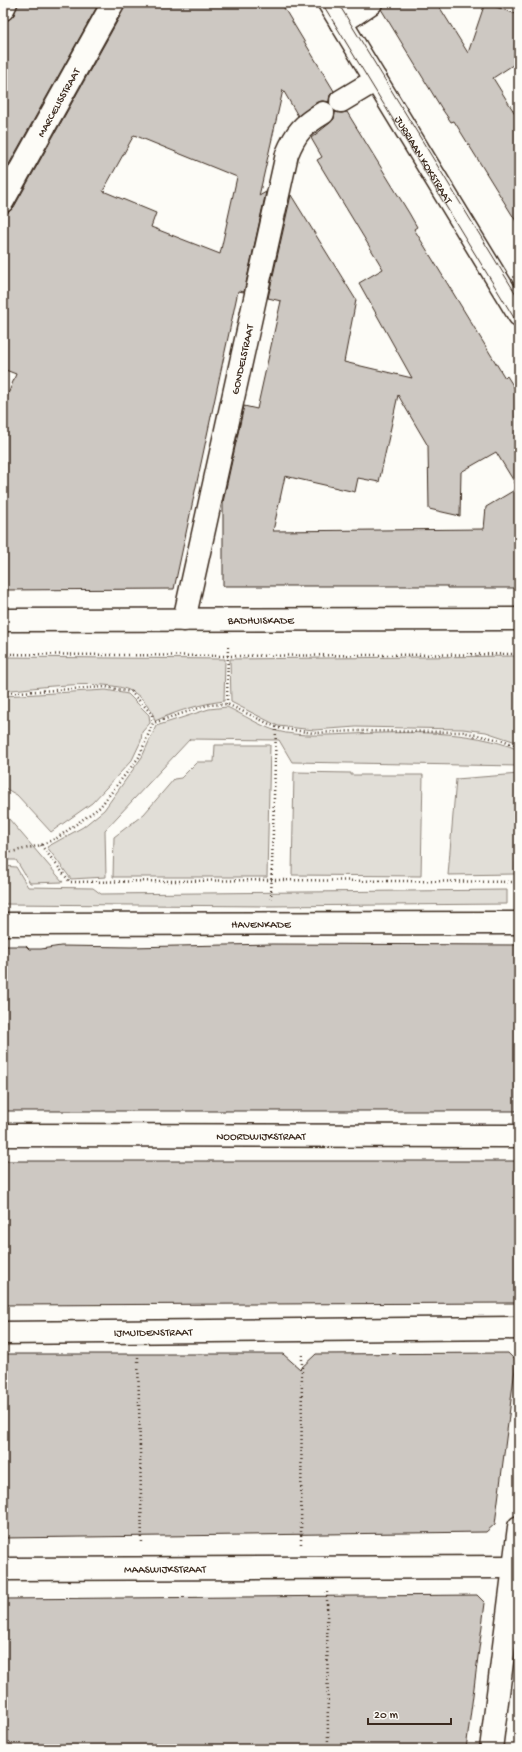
<svg xmlns="http://www.w3.org/2000/svg" width="522" height="1752" font-family="'Gochi Hand',sans-serif">
<style>
.green{fill:#e1ded7;stroke:#8e847a}
.building{fill:#cdc8c2;stroke:#3b2a1e;fill-rule:evenodd}
.lines{fill:none;stroke-linecap:round;stroke-linejoin:round}
.minor-casing{stroke:#3b2a1e;stroke-width:25}
.secondary-casing{stroke:#3b2a1e;stroke-width:25}
.path{stroke:#3b2a1e;stroke-width:2.5;stroke-dasharray:1 3;stroke-linecap:butt}
.minor{stroke:#fdfcf7;stroke-width:22}
.secondary{stroke:#fdfcf7;stroke-width:22}
.tram{stroke:#3b2a1e;stroke-width:1}
.labels{text-anchor:middle;stroke-width:3.5;stroke-linejoin:round;paint-order:stroke}
.street-label{font-size:11px;fill:#3b2a1e;stroke:#fdfcf7}
</style>
<rect width="100%" height="100%" fill="#fdfcf7"/>
<filter id="ink" filterUnits="userSpaceOnUse"><feTurbulence type="fractalNoise" baseFrequency=".025" numOctaves="2"/><feDisplacementMap in="SourceGraphic" scale="8" xChannelSelector="R" yChannelSelector="G"/><feConvolveMatrix kernelMatrix="1 2 1 2 8 2 1 2 1" color-interpolation-filters="sRGB"/></filter>
<g filter="url(#ink)">
<g class="green">
<path d="M519,656V743L486,732L463,729L356,727L314,730L278,726L231,702L230,659Z"/>
<path d="M3,657L225,659L224,701C200,704 177,711 155,721C153,710 142,696 131,691C106,678 33,688 3,691Z"/>
<path d="M106,690L128,694L149,715L150,723L142,732L141,741L132,760L92,803L51,832L17,795L3,787V696Z"/>
<path d="M227,707C242,714 262,727 277,731C299,737 330,735 353,734C406,732 470,729 519,750V766L292,762L279,740L190,739L105,830L106,877L71,879L47,847L83,827L104,810L142,757L156,726L209,709Z"/>
<path d="M215,745H270L267,877H113L114,837L144,814L174,779L181,778L197,762H214Z"/>
<path d="M294,772L351,773V775H423L421,876L292,875Z"/>
<path d="M519,774L515,874L448,875L456,779Z"/>
<path d="M3,812L63,882L30,883L16,860H3Z"/>
<path d="M3,866L16,867L28,887L93,888L101,894L507,890V904L268,906L3,904Z"/>
</g>
<g class="building">
<path d="M18,3H99L3,175V26L6,21L10,19L14,15Z"/>
<path d="M125,3H281L334,91L330,95L329,102L322,101L317,102L298,116L283,90L259,196L266,192L244,292L238,291L174,589L3,590V407L16,374L3,369V213L9,212L14,207L124,9ZM134,135L237,177L220,254L151,227L156,213L103,191Z"/>
<path d="M383,3H437L468,53L485,3L519,15V61L493,78L519,120V226L454,121L451,122L442,109L381,9Z"/>
<path d="M335,112L342,113L347,112L409,213L417,227L414,229L433,260L505,378L507,376L519,395V588H447V586H223V502L244,406L257,409L281,301L268,298L291,195L356,300L344,362L412,378L359,283L383,269L317,160L322,157L311,138L330,123L334,119ZM398,395L428,446L429,509L460,516L461,472L496,452L518,488L486,507L484,529L273,531L285,476L355,492L358,478L379,482Z"/>
<path d="M272,944L519,945V1111H3V946H26L29,949H41L61,946L131,947Z"/>
<path d="M3,1161H519V1303L3,1305Z"/>
<path d="M508,1353L516,1361L495,1524L486,1532L3,1538L4,1354H283L300,1369L316,1354Z"/>
<path d="M477,1595L485,1603L466,1749H3V1599Z"/>
</g>
<g class="lines">
<g class="minor-casing">
<g id="minor">
<path d="M3,9L6,3"/>
<path d="M341,23L371,3"/>
<path d="M341,101L376,80"/>
<path id="s1" d="M3,201L113,3"/>
<path id="s2" d="M3,620L519,619"/>
<path id="s3" d="M184,620L287,154C296,132 303,125 323,113"/>
<path id="s4" d="M3,924L519,923"/>
<path id="s5" d="M3,1135L519,1136"/>
<path id="s6" d="M3,1333L519,1328"/>
<path id="s7" d="M3,1569L519,1567"/>
<path d="M491,1749L519,1527"/>
</g>
</g>
<g class="secondary-casing">
<g id="secondary">
<path id="s8" d="M329,3L519,315"/>
</g>
</g>
<g class="path">
<path d="M3,654L228,656L519,654"/>
<path d="M3,693L106,687L131,692L152,714L153,723"/>
<path d="M227,704L228,644"/>
<path d="M41,845L70,882L271,880L519,882"/>
<path d="M3,854L41,845L57,838L100,807L139,757L153,723L208,705L227,704L278,728L314,733L355,731L463,732L505,741L519,747"/>
<path d="M271,899L276,728"/>
<path d="M138,1357L142,1544"/>
<path d="M301,1544L302,1355"/>
<path d="M327,1592L328,1749"/>
</g>
<use href="#minor" class="minor"/>
<use href="#secondary" class="secondary"/>
<g class="tram">
<path d="M322,3L519,326"/>
<path d="M338,3L519,299"/>
</g>
</g>
</g>
<g class="labels">
<g class="street-label">
<text dy="4" stroke="none"><textPath href="#s1" startOffset="113">MARCELISSTRAAT</textPath></text>
<text dy="4" stroke="none"><textPath href="#s8" startOffset="183">JURRIAAN KOKSTRAAT</textPath></text>
<text dy="4" stroke="none"><textPath href="#s3" startOffset="267">GONDELSTRAAT</textPath></text>
<text dy="4" stroke="none"><textPath href="#s2" startOffset="258">BADHUISKADE</textPath></text>
<text dy="4" stroke="none"><textPath href="#s4" startOffset="258">HAVENKADE</textPath></text>
<text dy="4" stroke="none"><textPath href="#s5" startOffset="258">NOORDWIJKSTRAAT</textPath></text>
<text dy="4" stroke="none"><textPath href="#s6" startOffset="150">IJMUIDENSTRAAT</textPath></text>
<text dy="4" stroke="none"><textPath href="#s7" startOffset="162">MAASWIJKSTRAAT</textPath></text>
</g>
</g>
<rect width="522" height="1752" fill="none" stroke="#fdfcf7" stroke-width="16"/>
<rect x="8" y="8" width="506" height="1736" fill="none" stroke="#3b2a1e" stroke-width="1.5" filter="url(#ink)"/>
<path d="M368 1718v6h83v-6" fill="none" stroke="#3b2a1e" stroke-width="2"/>
<text x="374" y="1718" font-size="12" fill="#3b2a1e" stroke="#fdfcf7" stroke-width="3" paint-order="stroke">20 m</text>
</svg>
